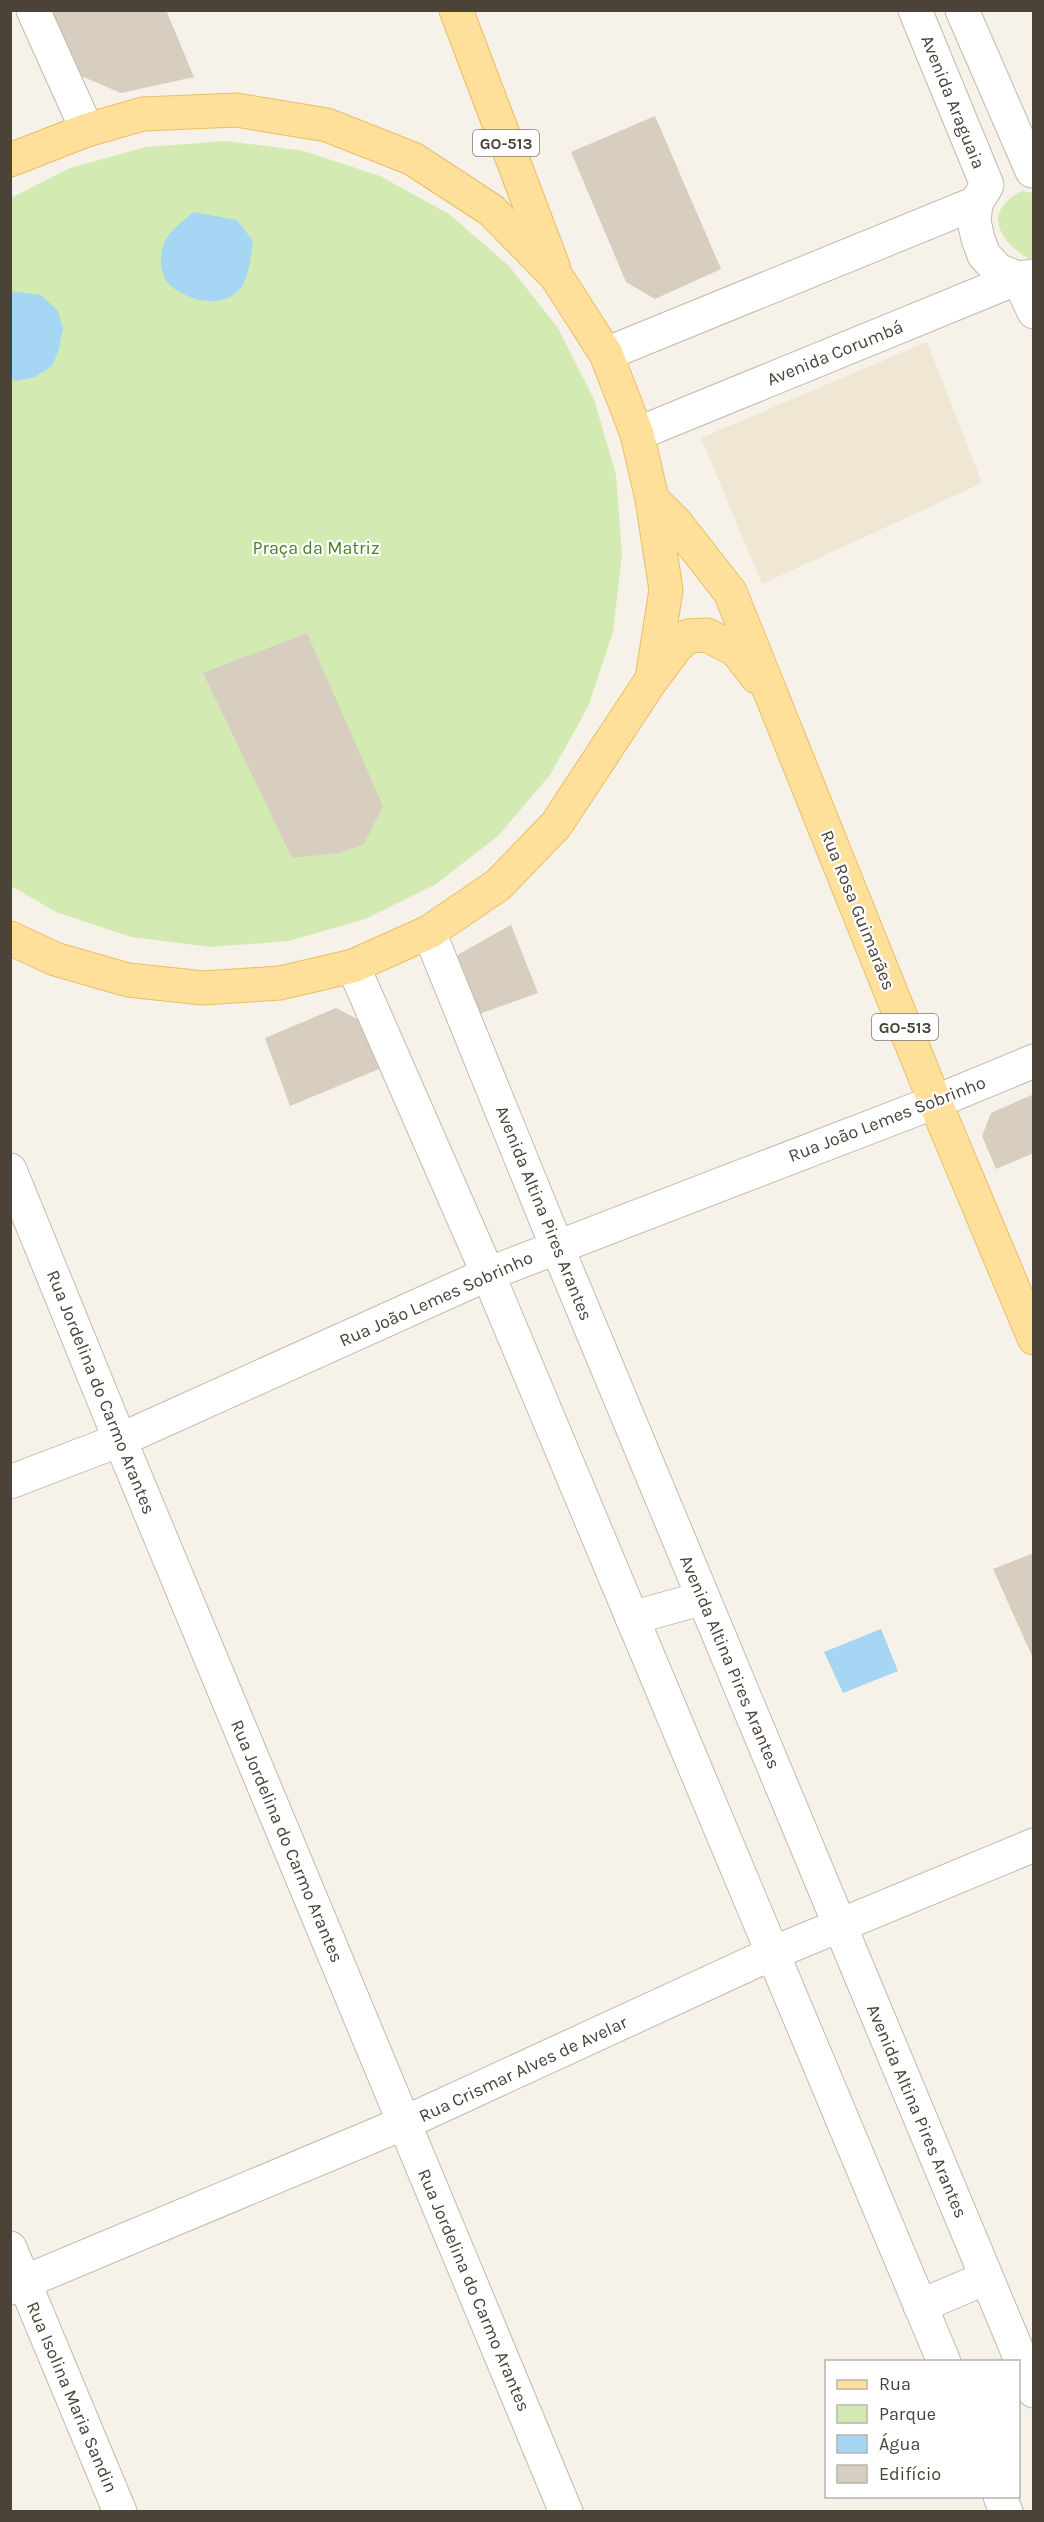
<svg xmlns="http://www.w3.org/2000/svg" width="1044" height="2522" font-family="Karla,sans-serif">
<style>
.education{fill:#efe7d4}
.green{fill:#d3ebb2}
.water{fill:#a5d6f4}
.building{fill:#d8cebf}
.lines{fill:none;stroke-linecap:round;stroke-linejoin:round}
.minor-casing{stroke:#c2baac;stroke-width:35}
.major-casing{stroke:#eabe65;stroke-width:35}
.minor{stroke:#fff;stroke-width:33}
.major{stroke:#ffe09a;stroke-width:33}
.labels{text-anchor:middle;stroke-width:4.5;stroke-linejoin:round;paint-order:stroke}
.shield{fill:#fff;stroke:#817b74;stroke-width:1.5}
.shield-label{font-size:16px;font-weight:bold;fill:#4b4338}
.street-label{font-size:18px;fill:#4b4338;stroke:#fff}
.park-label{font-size:18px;fill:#4b8027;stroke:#fff}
</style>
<rect width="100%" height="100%" fill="#f6f2ea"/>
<path class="education" d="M927,342L982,483L762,584L701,438Z"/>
<g class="green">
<path d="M226,141L304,151L380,176L449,214L509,266L558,328L594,399L616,475L622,554L613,632L588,707L550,775L498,836L436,884L365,919L289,941L210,947L131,937L56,912L11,886V198L70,168L146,147Z"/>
<path d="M1022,191L1033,193V259L1030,260C1000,242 980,212 1022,191Z"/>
</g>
<g class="water">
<path d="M193,212L237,220L253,241C251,254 249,280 239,290C221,309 189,301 171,286C159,276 158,251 167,238C173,228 185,220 193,212Z"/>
<path d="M10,291L41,295L58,311L63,329L59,349L52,366L35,377L16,381L11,378Z"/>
<path d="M881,1629L898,1671L843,1693L824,1652Z"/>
</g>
<g class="building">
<path d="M51,10H166L194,77L121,93L81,76Z"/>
<path d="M655,116L721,269L655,299L626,282L571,152Z"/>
<path d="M307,633L383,806L364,844L340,853L292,858L203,673Z"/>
<path d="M511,925L538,993L468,1018L451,974L459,954Z"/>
<path d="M336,1008L363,1022L379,1046V1069L290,1106L265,1038Z"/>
<path d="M1034,1094V1153L996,1169L982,1136L991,1113Z"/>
<path d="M1034,1553V1658H1033L993,1569Z"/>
</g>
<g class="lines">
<g class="minor-casing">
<g id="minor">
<path d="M33,10L87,130"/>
<path d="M915,10L987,185"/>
<path d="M962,10L1032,171"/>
<path d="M986,187L976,203L974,221L978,239L984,255L998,270L1018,278L1034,312"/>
<path d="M606,354L976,203"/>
<path d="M637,434L1018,278L1034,276"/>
<path d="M429,932L557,1247L1034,2391"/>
<path d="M353,966L488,1274L944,2362"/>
<path d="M10,1170L120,1440L566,2512"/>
<path d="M10,1482L120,1440L488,1274L935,1102L1034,1061"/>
<path d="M632,1618L703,1598"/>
<path d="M10,2248L120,2512"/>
<path d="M10,2288L404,2123L773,1953L1034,1845"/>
<path d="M920,2306L986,2278"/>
<path d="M1000,2496L1006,2512"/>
</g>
</g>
<g class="major-casing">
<g id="major">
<path d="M456,10L553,266"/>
<path d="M10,160L87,130L143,114L236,110L327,125L413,159L491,210L556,276L606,354L637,434L652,499L666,590L652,679L556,825L498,885L429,932L353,966L280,983L203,988L128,980L55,959L10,938"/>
<path d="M652,499L676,523L730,592L935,1102L1034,1338"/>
<path d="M653,678L676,647L688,636L707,635L736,650L757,677"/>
</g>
</g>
<use href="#minor" class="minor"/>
<use href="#major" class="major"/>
</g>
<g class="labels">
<g class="shield">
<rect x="473" y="130" width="66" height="26" rx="4.5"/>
<rect x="872" y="1014" width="66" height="26" rx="4.5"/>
</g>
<g class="shield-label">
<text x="506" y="149">GO-513</text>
<text x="905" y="1033">GO-513</text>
</g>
<g class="street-label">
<text transform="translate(953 102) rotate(68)" y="6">Avenida Araguaia</text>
<text transform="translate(835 353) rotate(-22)" y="6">Avenida Corumbá</text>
<text transform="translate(858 910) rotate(68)" y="6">Rua Rosa Guimarães</text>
<text transform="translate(887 1119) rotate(-21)" y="6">Rua João Lemes Sobrinho</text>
<text transform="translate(544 1213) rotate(68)" y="6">Avenida Altina Pires Arantes</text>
<text transform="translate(436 1299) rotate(-24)" y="6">Rua João Lemes Sobrinho</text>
<text transform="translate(101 1392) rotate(68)" y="6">Rua Jordelina do Carmo Arantes</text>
<text transform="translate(730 1662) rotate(67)" y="6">Avenida Altina Pires Arantes</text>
<text transform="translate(287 1841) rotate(67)" y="6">Rua Jordelina do Carmo Arantes</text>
<text transform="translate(523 2069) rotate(-25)" y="6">Rua Crismar Alves de Avelar</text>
<text transform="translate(917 2111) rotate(67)" y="6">Avenida Altina Pires Arantes</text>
<text transform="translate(474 2290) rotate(67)" y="6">Rua Jordelina do Carmo Arantes</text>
<text transform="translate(72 2397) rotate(67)" y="6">Rua Isolina Maria Sandin</text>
</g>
<g class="park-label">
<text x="316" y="554">Praça da Matriz</text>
</g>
</g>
<rect width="1044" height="2522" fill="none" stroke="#4b4338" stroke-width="24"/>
<rect x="825" y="2360" width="195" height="138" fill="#ffffff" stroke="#b7b4af" stroke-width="1.5"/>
<rect x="837" y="2380" width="30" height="9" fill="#ffe09a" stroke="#b7b4af" stroke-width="1.5"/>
<text x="879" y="2390" font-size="18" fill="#4b4338">Rua</text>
<rect x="837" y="2405" width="30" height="18" fill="#d3ebb2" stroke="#b7b4af" stroke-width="1.5"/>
<text x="879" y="2420" font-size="18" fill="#4b4338">Parque</text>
<rect x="837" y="2435" width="30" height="18" fill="#a5d6f4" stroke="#b7b4af" stroke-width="1.5"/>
<text x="879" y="2450" font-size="18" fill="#4b4338">Água</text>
<rect x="837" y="2465" width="30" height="18" fill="#d8cebf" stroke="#b7b4af" stroke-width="1.5"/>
<text x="879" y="2480" font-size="18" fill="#4b4338">Edifício</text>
</svg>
